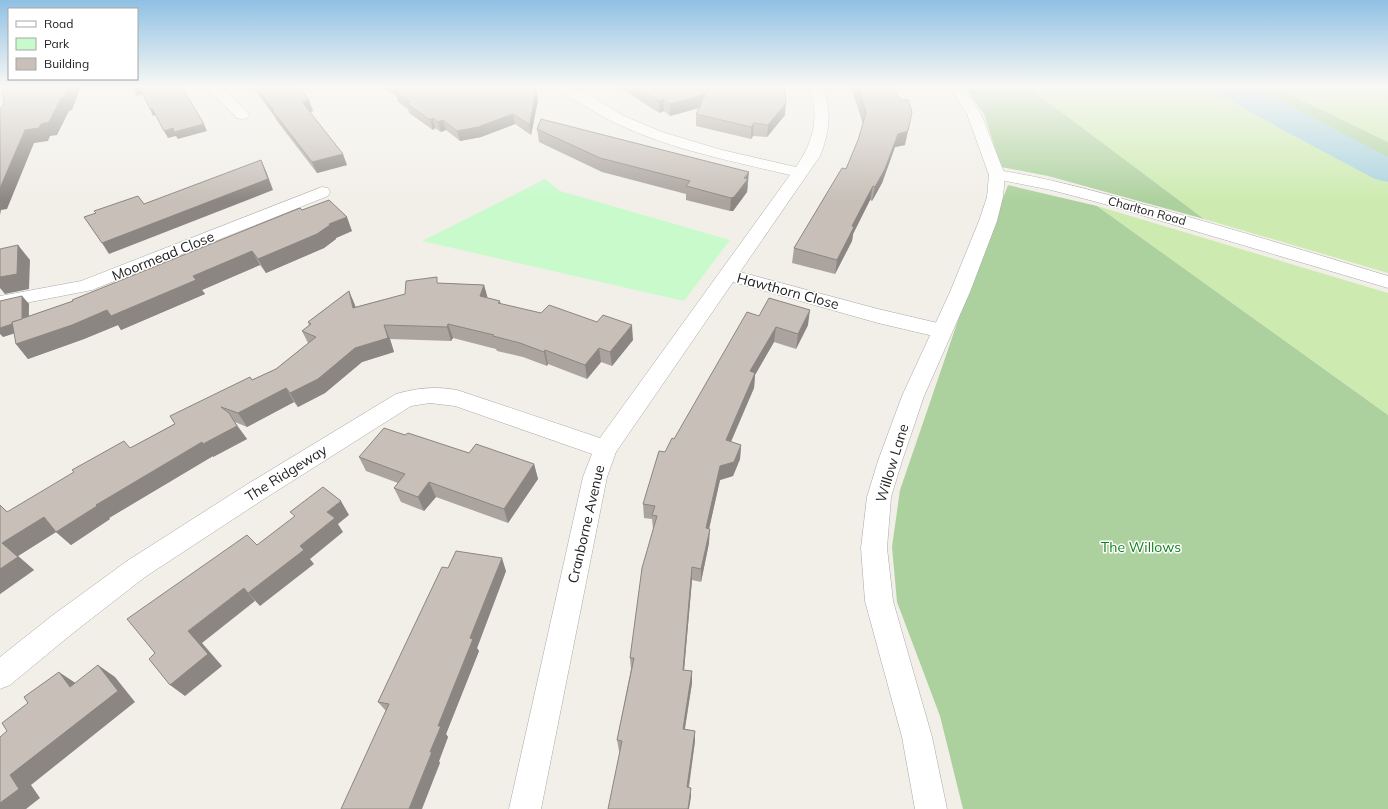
<svg xmlns="http://www.w3.org/2000/svg" width="1388" height="809" font-family="Mulish,sans-serif">
<style>
.grass{fill:#cdebb0}
.forest{fill:#add19e}
.park{fill:#c8facc}
.lines{fill:none;stroke-linecap:round;stroke-linejoin:round}
.river{fill:#aad3df;fill-rule:evenodd}
.minor-casing{stroke:#a9a9a9;stroke-width:1}
.tertiary-casing{stroke:#a9a9a9;stroke-width:1}
.minor{fill:#fff;fill-rule:evenodd}
.tertiary{fill:#fff;fill-rule:evenodd}
.wall{fill:#aba49e}
.shaded-wall{fill:#8b8681}
.building{fill:#c7bfb8;stroke:#8b8681}
.labels{text-anchor:middle;stroke-width:3;stroke-linejoin:round;paint-order:stroke}
.far-street-label{font-size:12px;fill:#222;stroke:#fff}
.street-label{font-size:14px;fill:#222;stroke:#fff}
.park-label{font-size:14px;fill:#0c8416;stroke:#fff}
</style>
<rect width="100%" height="100%" fill="#f2efe9"/>
<g class="grass">
<path d="M1028,87H1214L1388,174V273L1204,219Z"/>
<path d="M1275,87H1388V142Z"/>
<path d="M1097,206L1388,293V415Z"/>
</g>
<g class="forest">
<path d="M965,87H1028L1204,219L1048,176L1001,167L984,114Z"/>
<path d="M1230,87H1275L1388,142V170L1299,120Z"/>
<path d="M1008,185L1097,206L1388,415V809H963L940,716L897,602L892,547L900,490L967,294Z"/>
</g>
<path class="park" d="M545,179L560,191L730,240L684,301L422,241Z"/>
<g class="lines">
<path class="river" d="M1214,87H1255L1388,157V182L1375,179L1281,129L1219,94Z"/>
<g class="minor-casing">
<g id="minor">
<path d="M206,87H221L247,112L249,115L247,118L242,119L237,118Z"/>
<path d="M558,87H575L624,116L662,132L722,150L796,167C813,143 821,115 808,87H822C833,111 829,133 820,156L740,272L878,309L942,324L949,326L952,331L949,336L942,338L878,323L733,282L616,452L607,477L541,809H509L583,477L592,454L455,406L430,403L411,406L264,499L145,577L73,633L10,685L0,689V657L53,615L127,561L246,485L396,394C417,388 435,386 457,390L600,438L790,175C719,158 646,145 583,105C576,100 563,95 558,87Z"/>
<path d="M997,170C1050,178 1101,193 1153,207C1232,229 1310,252 1388,276V288L1097,202L1051,190L991,178L989,175L991,172Z"/>
<path d="M322,187L328,188L330,192L328,196L92,290L0,308V296L81,281Z"/>
</g>
</g>
<g class="tertiary-casing">
<path id="tertiary" d="M950,87H964L981,114L1005,175L1003,197L997,221L970,292L924,396L902,461L891,497L887,548L893,601L932,737L947,809H915L902,737L865,601L861,548L867,497L878,461L902,396L950,292L979,221L987,197L989,175L967,114Z"/>
</g>
<use href="#minor" class="minor"/>
<use href="#tertiary" class="tertiary"/>
</g>
<g class="wall">
<path d="M253,87H298L309,100L313,111L310,112L347,165L317,173L277,121L274,116Z"/>
<path d="M383,87H532L536,90L538,100L531,135L515,124L481,137L460,141L446,130L441,132L435,128L433,130L409,113L408,109L398,102L397,97Z"/>
<path d="M619,87H784L785,115L767,137L753,136L751,139L696,126V114L699,108L670,116L664,111L659,113Z"/>
<path d="M851,87H892L905,145L895,147L882,183L872,201L870,200L853,234L852,241L835,274L792,263L794,248L846,169L858,140L863,124Z"/>
<path d="M537,129L748,185L747,192L733,211H730L686,200V194L602,172L539,142Z"/>
<path d="M302,210L352,231L336,238V239L324,248L266,273L260,265L202,290L205,294L121,330L118,325L84,339L28,359L16,344L14,333L3,337L22,296L29,304V316L73,301Z"/>
<path d="M439,283L484,285L487,298L500,301L501,304L633,340L612,366L601,362L587,379L548,364L547,366L523,357L497,351L496,349L453,338L451,341L390,339L394,352L362,362L325,393L298,407L294,402L247,427L235,422L247,439L213,457V456L109,518L110,519L71,545L56,532L18,556L34,570L0,594V505L8,512L131,448L252,380L276,369L308,343L302,331L309,325L308,322L349,291L355,307L405,294Z"/>
<path d="M759,316L808,325L796,349L774,342L755,375L754,388L731,442L741,445L740,459L733,476L720,480L709,529V543L701,582L692,580L684,670L692,671V683L685,729L695,731V741L689,788H691V797L619,751L617,740L631,669L630,658L653,529L652,519L644,518L643,504L665,452Z"/>
<path d="M405,435L469,453L534,464L538,479L508,523L436,497L424,511L401,502L394,488L398,483L366,471L359,457Z"/>
<path d="M448,568L506,571L477,648L479,651L446,734L448,737L439,761L440,763L386,711L378,702Z"/>
</g>
<g class="shaded-wall">
<path d="M68,87H81L72,110L69,111L57,135L50,136L48,141L34,143L7,209L1,210L0,215V188L25,130L41,124L61,98Z"/>
<path d="M139,87L143,94L137,96L134,89Z"/>
<path d="M536,90L538,100L531,135L530,125Z"/>
<path d="M706,94V106L670,116V104Z"/>
<path d="M664,99V111L659,113V101Z"/>
<path d="M309,100L313,111L306,113L302,102Z"/>
<path d="M786,103L785,115L767,137L768,125Z"/>
<path d="M152,108L156,115L153,116L150,109Z"/>
<path d="M513,114L515,124L481,137L460,141L457,131Z"/>
<path d="M433,118L435,128L433,130L430,120Z"/>
<path d="M443,120L446,130L441,132L438,122Z"/>
<path d="M754,123L753,136L751,139V127Z"/>
<path d="M204,124L207,131L178,139L176,136L168,138L164,131L173,128Z"/>
<path d="M908,131L905,145L895,147L882,183L872,201L875,187L898,134Z"/>
<path d="M343,154L347,165L317,173L312,162Z"/>
<path d="M261,160L266,171L273,190L109,254L102,243Z"/>
<path d="M749,172L747,192L733,211H730L731,198Z"/>
<path d="M873,186L870,200L853,234L852,241L835,274L837,260L852,226Z"/>
<path d="M347,217L352,231L336,238V239L324,248L266,273L258,259L329,224Z"/>
<path d="M18,245L30,260L29,289L5,294L0,288V277Z"/>
<path d="M252,251L260,265L202,290L205,294L121,330L118,325L84,339L28,359L16,344L107,310L193,276Z"/>
<path d="M484,285L488,299L480,296Z"/>
<path d="M349,291L355,305L359,322L353,308Z"/>
<path d="M22,296L29,304L28,329L3,337L0,334V328Z"/>
<path d="M810,310L808,325L796,349L798,334Z"/>
<path d="M448,324L453,338L451,341L447,327Z"/>
<path d="M384,325L390,339L394,352L362,362L325,393L298,407L290,393Z"/>
<path d="M632,325L633,340L612,366L610,352Z"/>
<path d="M776,327L774,342L755,375L754,388L725,455L726,440L750,371Z"/>
<path d="M599,348L601,362L587,379L585,365Z"/>
<path d="M545,350L548,364L547,366L544,352Z"/>
<path d="M286,388L294,402L247,427L238,413Z"/>
<path d="M237,426L247,439L213,457V456L109,518L110,519L71,545L56,532L18,556L34,570L0,594V569L2,543L44,517L96,505L202,442Z"/>
<path d="M741,445L740,459L733,476L720,480L706,542V528L720,466Z"/>
<path d="M534,464L538,479L508,523L504,509Z"/>
<path d="M429,482L436,497L424,511L418,497Z"/>
<path d="M341,501L349,515L338,524L343,532L310,559L314,564L260,606L248,593L300,546L327,512Z"/>
<path d="M710,529L709,543L701,582V569Z"/>
<path d="M502,558L506,571L477,648L479,651L446,734L448,737L439,761L440,763L422,809H409L430,752L438,726L470,638Z"/>
<path d="M692,567V580L683,682V670Z"/>
<path d="M244,588L255,601L202,643L222,666L185,696L170,685L188,631Z"/>
<path d="M98,665L115,677L135,702L31,785L40,798L26,809H0V803L10,775Z"/>
<path d="M692,671V683L683,739V729Z"/>
<path d="M59,672L77,684L70,687Z"/>
<path d="M695,731V741L687,797V787Z"/>
<path d="M691,788V797L689,809H688Z"/>
</g>
<g class="building">
<path d="M16,87H68L64,98H61L49,122L41,124L39,128L25,130L0,188V110L4,103L2,91Z"/>
<path d="M139,87H182L204,124L174,132L173,128L164,131L152,108L150,109Z"/>
<path d="M256,87H298L309,100L302,102L343,154L312,162L272,110H273Z"/>
<path d="M395,87H532L536,90L530,125L513,114L478,127L457,131L443,120L438,122L433,118L430,120L406,103L410,102L395,92L399,91Z"/>
<path d="M636,87H784L786,103L768,125L754,123L751,127L696,114L706,94L670,104L664,99L659,101Z"/>
<path d="M858,87H892L901,100H908L912,112L908,131L898,134L885,169L875,187L873,186L852,226L854,227L837,260L794,248L842,168L846,169L858,140L866,113Z"/>
<path d="M541,119L749,172L744,178L748,179L734,197L731,198L686,186L690,181L600,158L537,129Z"/>
<path d="M261,160L268,179L102,243L84,217L96,213L94,211L138,196L144,204Z"/>
<path d="M329,200L347,217L329,224L330,225L317,234L258,259L252,251L193,276L196,280L111,316L107,310L72,325L16,344L12,322L73,301L72,300L300,208L302,210Z"/>
<path d="M18,245L17,274L0,277V249Z"/>
<path d="M437,277V283L484,285L480,296L500,301L498,303L541,313L549,305L597,322L603,315L632,325L610,352L599,348L585,365L545,350L544,352L520,343L493,336L494,335L448,324L447,327L384,325L388,338L355,348L318,379L290,393L286,388L238,413L221,407L229,413L237,426L203,444L202,442L96,505L97,506L56,532L44,517L2,543L18,557L0,569V505L7,512L74,472L72,470L124,441L130,448L175,424L170,416L250,377L252,380L276,369L316,337L302,331L311,324L308,322L349,291L353,308L405,294L406,281Z"/>
<path d="M22,296V319L12,322V324L0,328V301Z"/>
<path d="M769,298L810,310L798,334L776,327L750,371L755,373L726,440L741,445L734,462L720,466L706,528L710,529L701,569L692,567L683,670L692,671L683,729L695,731L687,787L691,788L688,809H608L622,741L617,740L634,658H630L642,568L657,516L652,515L655,506L643,504L659,451L665,452L672,438L674,439L747,312L759,316Z"/>
<path d="M384,428L405,435L408,433L469,453L476,444L534,464L504,509L429,482L418,497L394,488L405,474L359,457Z"/>
<path d="M323,487L341,501L327,512L335,518L300,546L304,550L248,593L244,588L188,631L208,654L170,685L149,659L155,653L127,619L247,535L257,545L295,516L290,512Z"/>
<path d="M456,551L502,558L470,638L473,639L438,726H441L430,752H432L409,809H341L389,704L378,702L442,567L448,568Z"/>
<path d="M98,665L118,691L10,775L19,789L0,803V737L7,731L2,723L28,703L24,697L59,672L70,687Z"/>
</g>
<linearGradient id="sky" x2="0" y2="1"><stop stop-color="#8fc0e4"/><stop offset="0.43" stop-color="#f9f8f5"/><stop offset="1" stop-color="#f9f8f5" stop-opacity="0"/></linearGradient>
<rect width="1388" height="201" fill="url(#sky)"/>
<g class="labels">
<g class="far-street-label">
<text transform="translate(1147 211) rotate(15)" y="4">Charlton Road</text>
</g>
<g class="street-label">
<text transform="translate(163 256) rotate(-22)" y="5">Moormead Close</text>
<text transform="translate(788 291) rotate(15)" y="5">Hawthorn Close</text>
<text transform="translate(892 463) rotate(-73)" y="5">Willow Lane</text>
<text transform="translate(286 473) rotate(-32)" y="5">The Ridgeway</text>
<text transform="translate(586 524) rotate(-77)" y="5">Cranborne Avenue</text>
</g>
<g class="park-label">
<text x="1141" y="552">The Willows</text>
</g>
</g>
<rect x="8" y="8" width="130" height="72" fill="#ffffff" stroke="#a7a7a7"/>
<rect x="16" y="21" width="20" height="6" fill="#ffffff" stroke="#a7a7a7"/>
<text x="44" y="28" font-size="12" fill="#222222">Road</text>
<rect x="16" y="38" width="20" height="12" fill="#c8facc" stroke="#a7a7a7"/>
<text x="44" y="48" font-size="12" fill="#222222">Park</text>
<rect x="16" y="58" width="20" height="12" fill="#c7bfb8" stroke="#a7a7a7"/>
<text x="44" y="68" font-size="12" fill="#222222">Building</text>
</svg>
